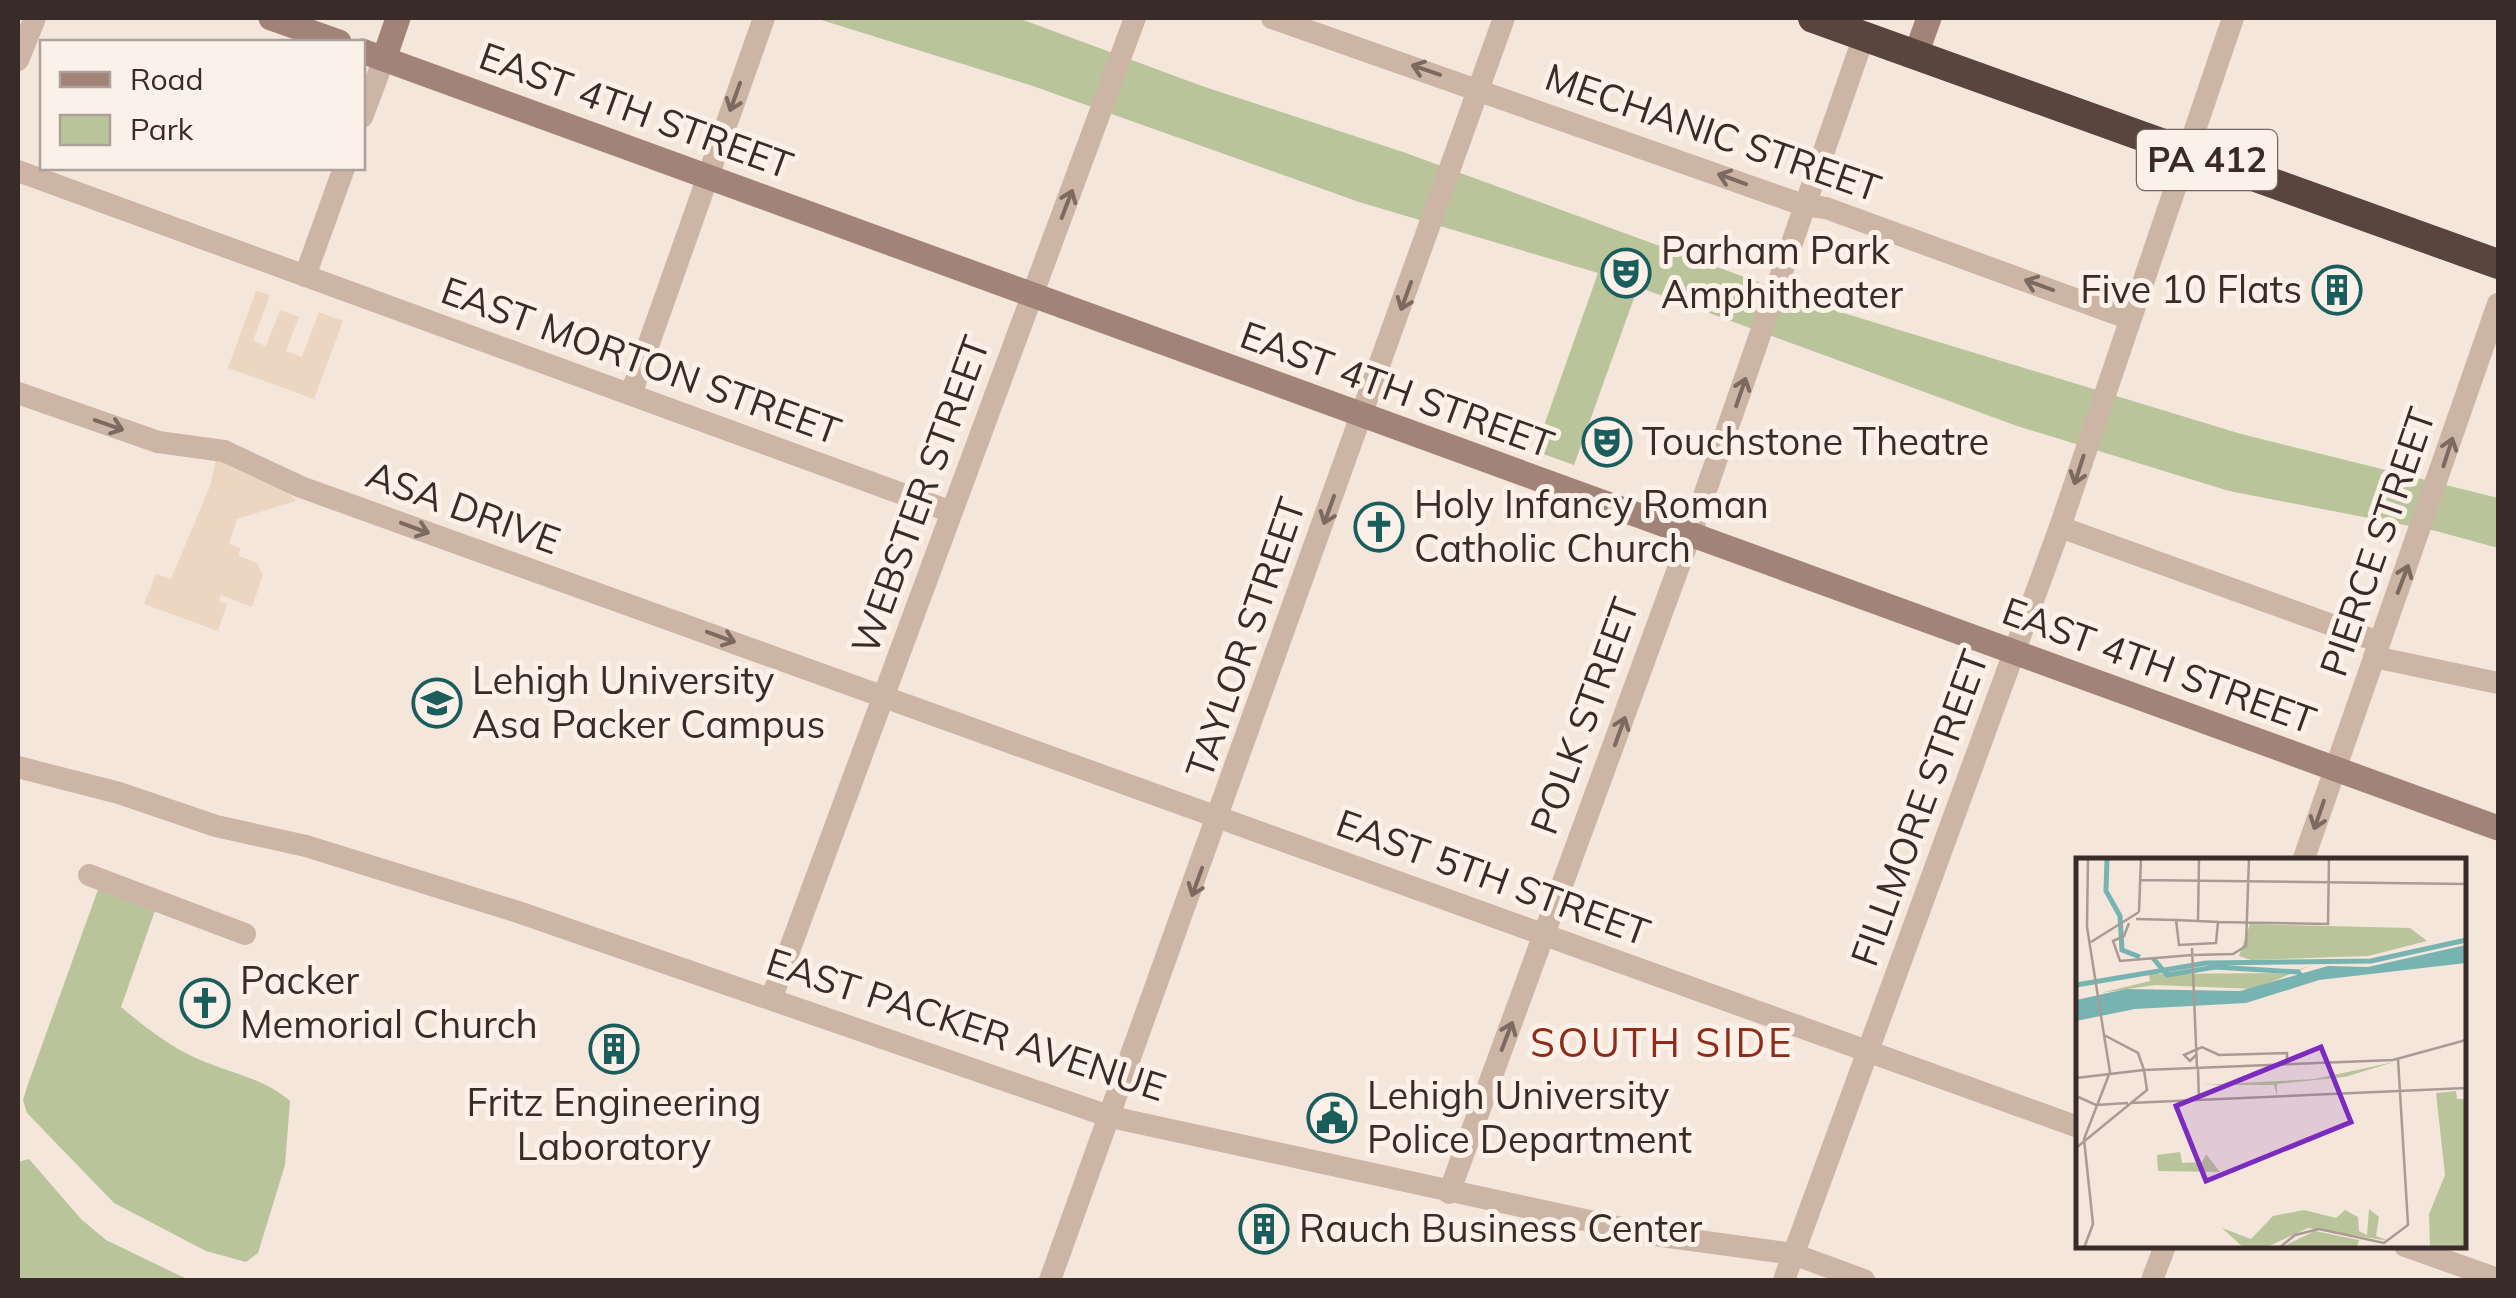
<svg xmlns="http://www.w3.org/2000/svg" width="2516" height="1298" font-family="Mulish,sans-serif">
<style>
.green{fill:#bac49a}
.plaza{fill:#edd6c1}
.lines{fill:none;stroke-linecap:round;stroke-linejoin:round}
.street{stroke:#cdb5a6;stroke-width:22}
.secondary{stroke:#a18377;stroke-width:25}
.highway{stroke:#5a443e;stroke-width:30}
.oneway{stroke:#7c6960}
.labels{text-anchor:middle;stroke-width:10;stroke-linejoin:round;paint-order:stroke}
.shield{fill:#fbf1e8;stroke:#736661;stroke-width:2.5}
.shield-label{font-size:35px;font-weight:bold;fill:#392b27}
.street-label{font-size:38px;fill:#392b27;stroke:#fbf1e8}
.poi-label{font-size:38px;fill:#392b27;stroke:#fbf1e8;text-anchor:start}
.neighbourhood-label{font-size:40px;letter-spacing:2.5px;fill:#8f2b19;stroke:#fbf1e8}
.inset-river{fill:none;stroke:#77b4b1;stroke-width:5}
.inset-road{fill:none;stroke:#a99b93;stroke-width:2.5}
.view{fill:#7b2cbf;fill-opacity:0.15;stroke:#7b2cbf;stroke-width:5}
.inset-edge{fill:none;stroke:#392b27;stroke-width:5}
</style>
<rect width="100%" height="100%" fill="#f4e6db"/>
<g class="green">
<path d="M815,18H1018L1202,86L1403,152L1837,311L2241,434L2498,498V548L2436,531L2229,491L2017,426L1638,287L1574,465L1535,451L1598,273L1359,202L1030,85Z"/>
<path d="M100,884L157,905L121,1007C145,1027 169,1046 198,1059C229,1073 264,1078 290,1101L285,1165L258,1253L246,1262L206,1251L114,1203L27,1113L23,1100L28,1084Z"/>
<path d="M29,1159L81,1219L106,1240L189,1280H18V1162Z"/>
</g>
<g class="plaza">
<path d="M256,291L270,295L253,341L266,346L280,310L299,317L286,351L302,357L319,312L343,321L314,399L228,368Z"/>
<path d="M216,459L286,490L296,501L237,519L229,544L240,548L239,556L257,563L263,575L252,607L221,595L219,601L227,604L218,631L144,604L156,574L171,579L210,486Z"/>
</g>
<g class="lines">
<g class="street">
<path d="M1272,18L1803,205L1826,208L2130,319"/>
<path d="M18,60L35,18"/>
<path d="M362,117L384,59"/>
<path d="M18,171L952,512"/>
<path d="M305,276L344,168"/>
<path d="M18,393L158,442L224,451L301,487L2078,1127"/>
<path d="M631,394L764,18"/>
<path d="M2060,527L2379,642"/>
<path d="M2374,657L2498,683"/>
<path d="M18,767L119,793L216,826L306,846L518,912L1111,1117L1654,1235L1793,1254L1864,1280"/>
<path d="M2303,861L2498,304"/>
<path d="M89,875L245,934"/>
<path d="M772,997L1135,18"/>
<path d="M1449,1193L1690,536L1864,36"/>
<path d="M2405,1246L2498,1279"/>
<path d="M1050,1280L1504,18"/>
<path d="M1784,1280L2060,527L2233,18"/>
<path d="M2152,1280L2165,1246"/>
</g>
<g class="secondary">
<path d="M271,18L339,42"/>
<path d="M362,51L2498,828"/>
<path d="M1916,54L1929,18"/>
<path d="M384,59L398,18"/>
</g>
<path class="highway" d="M1813,18L2498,264"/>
</g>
<defs><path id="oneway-shaft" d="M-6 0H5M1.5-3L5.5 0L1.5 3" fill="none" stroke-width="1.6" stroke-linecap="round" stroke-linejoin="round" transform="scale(2.5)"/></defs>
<g class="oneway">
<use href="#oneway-shaft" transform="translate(1426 70) rotate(-161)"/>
<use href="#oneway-shaft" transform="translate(735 97) rotate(110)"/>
<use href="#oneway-shaft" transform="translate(1732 179) rotate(-160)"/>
<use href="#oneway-shaft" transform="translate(1067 204) rotate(-69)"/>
<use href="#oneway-shaft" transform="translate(2039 285) rotate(-160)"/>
<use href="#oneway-shaft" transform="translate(1406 296) rotate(110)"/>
<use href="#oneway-shaft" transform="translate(1741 392) rotate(-71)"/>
<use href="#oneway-shaft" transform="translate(109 425) rotate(19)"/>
<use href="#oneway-shaft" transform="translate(2448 452) rotate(-72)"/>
<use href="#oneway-shaft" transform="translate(2079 470) rotate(108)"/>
<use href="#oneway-shaft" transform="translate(1329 510) rotate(110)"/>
<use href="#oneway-shaft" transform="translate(415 528) rotate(20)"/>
<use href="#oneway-shaft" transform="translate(2403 579) rotate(-69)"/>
<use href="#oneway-shaft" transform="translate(721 637) rotate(20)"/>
<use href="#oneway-shaft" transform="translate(1620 731) rotate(-70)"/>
<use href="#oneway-shaft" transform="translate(2319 815) rotate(109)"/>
<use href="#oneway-shaft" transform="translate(1197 882) rotate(110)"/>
<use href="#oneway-shaft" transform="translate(1507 1036) rotate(-69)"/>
</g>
<defs>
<g id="theatre-ring" transform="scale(2.5)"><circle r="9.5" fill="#fbf1e8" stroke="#195e5d" stroke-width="1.5"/><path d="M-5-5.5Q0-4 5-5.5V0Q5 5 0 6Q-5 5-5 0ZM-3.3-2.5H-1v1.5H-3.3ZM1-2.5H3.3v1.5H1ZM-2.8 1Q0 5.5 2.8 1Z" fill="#195e5d"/></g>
<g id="building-ring" transform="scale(2.5)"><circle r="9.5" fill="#fbf1e8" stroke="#195e5d" stroke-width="1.5"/><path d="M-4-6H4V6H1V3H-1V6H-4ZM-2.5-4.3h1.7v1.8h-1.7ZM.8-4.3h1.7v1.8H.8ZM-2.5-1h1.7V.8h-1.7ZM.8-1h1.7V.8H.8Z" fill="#195e5d"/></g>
<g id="church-ring" transform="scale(2.5)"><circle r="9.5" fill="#fbf1e8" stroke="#195e5d" stroke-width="1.5"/><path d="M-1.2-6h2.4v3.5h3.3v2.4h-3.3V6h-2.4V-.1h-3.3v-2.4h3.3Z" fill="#195e5d"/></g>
<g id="university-ring" transform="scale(2.5)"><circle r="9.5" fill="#fbf1e8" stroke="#195e5d" stroke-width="1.5"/><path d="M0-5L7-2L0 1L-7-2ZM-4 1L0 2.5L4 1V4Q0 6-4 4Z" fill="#195e5d"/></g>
<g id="civic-ring" transform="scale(2.5)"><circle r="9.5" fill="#fbf1e8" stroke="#195e5d" stroke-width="1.5"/><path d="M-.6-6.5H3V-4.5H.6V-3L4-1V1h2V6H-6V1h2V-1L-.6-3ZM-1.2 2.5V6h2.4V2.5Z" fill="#195e5d"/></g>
</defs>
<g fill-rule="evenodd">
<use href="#theatre-ring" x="1626" y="273"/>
<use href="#building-ring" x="2337" y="290"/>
<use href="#theatre-ring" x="1607" y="442"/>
<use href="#church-ring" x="1379" y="527"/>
<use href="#university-ring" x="437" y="703"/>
<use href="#church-ring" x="205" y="1003"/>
<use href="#building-ring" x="614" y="1049"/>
<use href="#civic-ring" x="1332" y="1118"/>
<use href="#building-ring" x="1264" y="1229"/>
</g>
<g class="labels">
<rect class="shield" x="2137" y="130" width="140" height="60" rx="8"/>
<g class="shield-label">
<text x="2207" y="172">PA 412</text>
</g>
<g class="street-label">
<text transform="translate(636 111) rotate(20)" y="13">EAST 4TH STREET</text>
<text transform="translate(1713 133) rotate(19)" y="13">MECHANIC STREET</text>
<text transform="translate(641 361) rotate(20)" y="13">EAST MORTON STREET</text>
<text transform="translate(1397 390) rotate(20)" y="13">EAST 4TH STREET</text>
<text transform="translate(921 495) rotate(-70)" y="13">WEBSTER STREET</text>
<text transform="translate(463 508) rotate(20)" y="13">ASA DRIVE</text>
<text transform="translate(2378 542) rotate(-71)" y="13">PIERCE STREET</text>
<text transform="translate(1246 638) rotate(-71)" y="13">TAYLOR STREET</text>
<text transform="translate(2159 666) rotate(20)" y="13">EAST 4TH STREET</text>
<text transform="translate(1585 716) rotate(-70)" y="13">POLK STREET</text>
<text transform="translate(1920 808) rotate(-70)" y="13">FILLMORE STREET</text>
<text transform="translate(1493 878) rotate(20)" y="13">EAST 5TH STREET</text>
<text transform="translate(966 1025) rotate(18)" y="13">EAST PACKER AVENUE</text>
</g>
<g class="poi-label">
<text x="1661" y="264">Parham Park<tspan x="1661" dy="44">Amphitheater</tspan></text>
<text x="2302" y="303" text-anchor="end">Five 10 Flats</text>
<text x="1642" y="455">Touchstone Theatre</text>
<text x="1414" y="518">Holy Infancy Roman<tspan x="1414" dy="44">Catholic Church</tspan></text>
<text x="472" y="694">Lehigh University<tspan x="472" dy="44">Asa Packer Campus</tspan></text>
<text x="240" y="994">Packer<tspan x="240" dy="44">Memorial Church</tspan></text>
<text x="1367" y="1109">Lehigh University<tspan x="1367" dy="44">Police Department</tspan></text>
<text x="614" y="1116" text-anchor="middle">Fritz Engineering<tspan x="614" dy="44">Laboratory</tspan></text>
<text x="1299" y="1242">Rauch Business Center</text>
</g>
<g class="neighbourhood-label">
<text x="1662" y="1057">SOUTH SIDE</text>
</g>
</g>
<g transform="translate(2076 858)">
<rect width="390" height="390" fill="#f4e6db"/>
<path d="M174,66L334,70L351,83L292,98L175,102L163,98ZM238,106L179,131L80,127L24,135L74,123L73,116L213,115ZM318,204L269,219L201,226V238L198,227H125L239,221ZM380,233L381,241H390V390H354L353,356L369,317L360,235ZM104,294L106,305L126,304L130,296L144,314L82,313L81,297ZM293,351L303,359L300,378L313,383L232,370L189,390H168L146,370L175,381L197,358L228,352L260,360L269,352L282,359L283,373L291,377ZM239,373L283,382V383L280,390H204Z" fill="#bac49a"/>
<path d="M390,87V105L243,122L170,145L59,151L0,163V142L50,131L164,133L252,108L292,109Z" fill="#77b4b1"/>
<path class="inset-river" d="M31,0L30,33L44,58L46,92L64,99M77,100L91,117L139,109L222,114L228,121M0,127L130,105L295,103L390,82"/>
<path class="inset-road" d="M12,0L11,69L28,177L62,195L68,212L317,202L390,182M64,22L390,26M63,54L65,0M60,61L100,62M100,62L142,64L140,85L103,87ZM122,63L123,0M142,64L252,66L253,0M53,65L48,78L37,83L44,103L116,97M15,84L63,54M116,90L121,210M118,97L157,96L170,88L173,0M120,197L114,203L108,197L126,189L143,197L211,195V205M122,211L123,242M0,220L68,212L71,232L0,290M0,238L20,247L52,245M54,245L390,230M8,390L17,366L8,281L34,214L28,177M203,390L219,377L243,371L308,385L332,367L322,201"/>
<path class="view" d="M245,189L275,264L130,323L100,248Z"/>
<rect width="390" height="390" class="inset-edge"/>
</g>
<rect width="2516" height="1298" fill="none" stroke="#392b27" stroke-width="40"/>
<rect x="40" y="40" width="325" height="130" fill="#fbf1e8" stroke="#ada29b" stroke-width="2.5"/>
<rect x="60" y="72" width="50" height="15" fill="#a18377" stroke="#ada29b" stroke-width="2.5"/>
<text x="130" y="90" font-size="30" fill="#392b27">Road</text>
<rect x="60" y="115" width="50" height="30" fill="#bac49a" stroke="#ada29b" stroke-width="2.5"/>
<text x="130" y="140" font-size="30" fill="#392b27">Park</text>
</svg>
